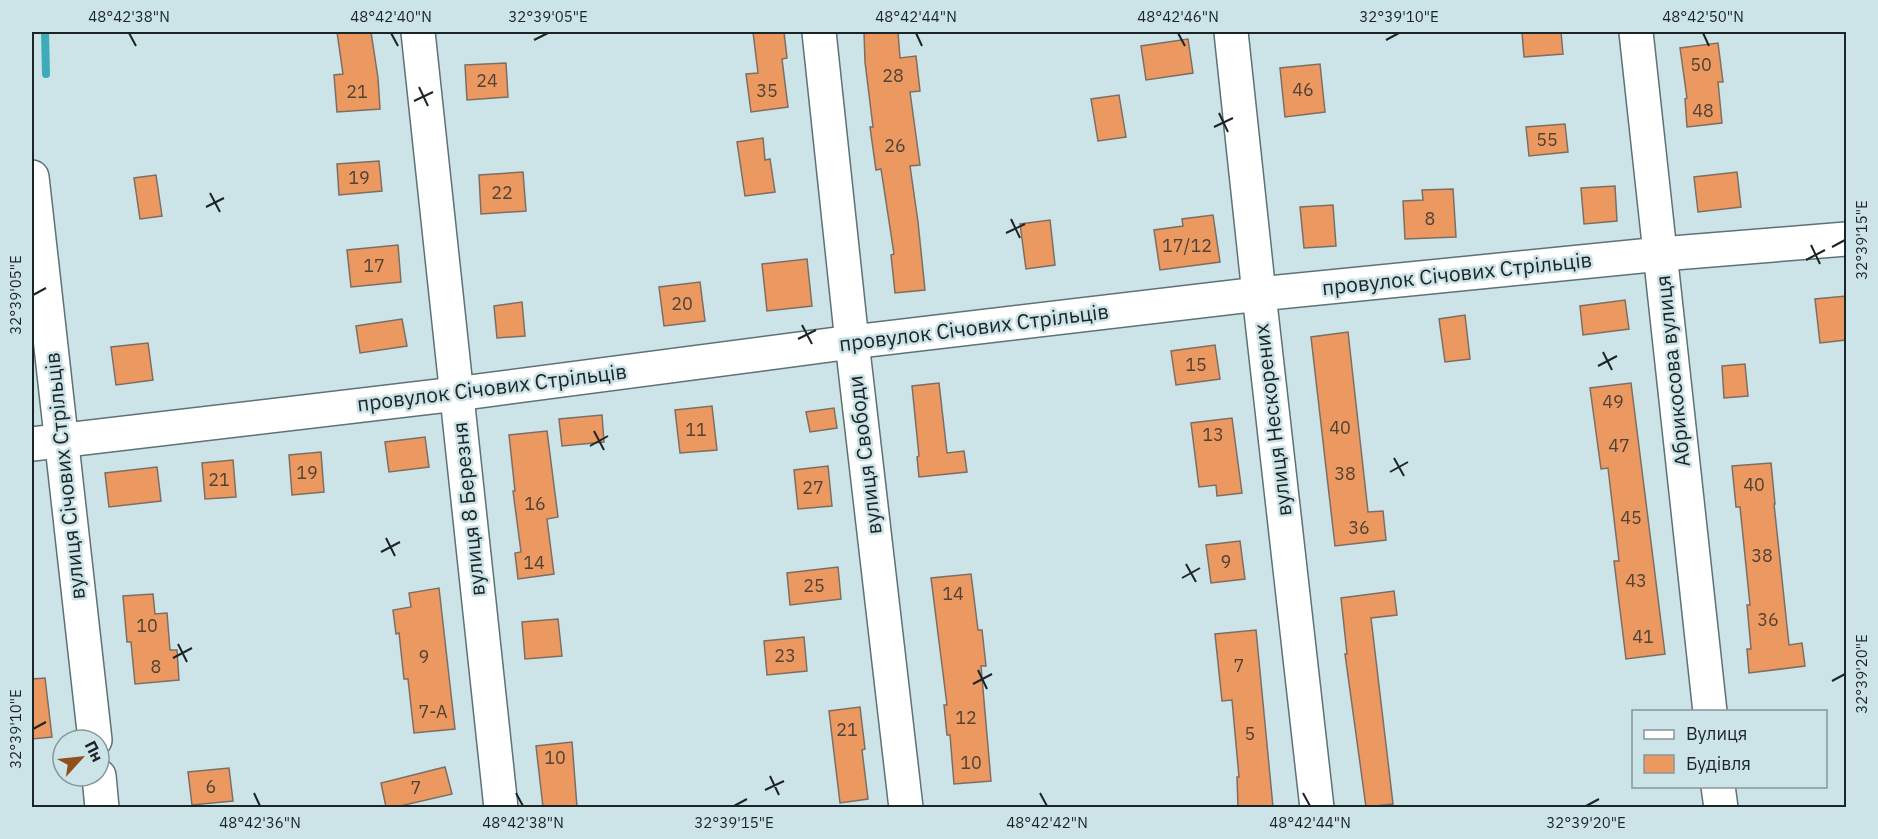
<svg xmlns="http://www.w3.org/2000/svg" width="1878" height="839" font-family="'IBM Plex Sans',sans-serif">
<style>
.lines{fill:none;stroke-linecap:round;stroke-linejoin:round}
.stream{stroke:#3eabb9;stroke-width:8}
.building{fill:#ec9961;stroke:#7d6e64;stroke-width:1.5}
.minor-casing{stroke:#5e7275;stroke-width:36}
.minor{stroke:#fff;stroke-width:33}
.ticks{fill:none;stroke:#1c2526;stroke-width:2}
.labels{text-anchor:middle;stroke-width:5;stroke-linejoin:round;paint-order:stroke}
.number-label{font-size:18px;fill:#504235}
.street-label{font-size:21px;fill:#1c2526;stroke:#cce3e7}
.neatline{fill:none;stroke:#1c2526;stroke-width:2}
.ticks-label{font-size:15px;text-anchor:middle;fill:#1c2526}
</style>
<rect width="100%" height="100%" fill="#cce3e7"/>
<g class="lines">
<path class="stream" d="M45,32L46,74"/>
</g>
<g class="building">
<path d="M337,32H371L378,78L380,109L337,112L334,75L343,74Z"/>
<path d="M753,32H784L787,58L782,59L788,107L751,112L746,74L758,73Z"/>
<path d="M864,32H898L900,58L916,56L920,91L910,92L920,165L910,166L918,222L925,290L895,293L891,255L894,254L881,169L876,170L870,127H873L865,62Z"/>
<path d="M1522,32H1561L1563,54L1524,57Z"/>
<path d="M1188,39L1193,73L1146,80L1141,46Z"/>
<path d="M1718,43L1723,82H1718L1722,123L1687,127L1685,99L1687,98L1680,48Z"/>
<path d="M506,63L508,97L467,100L465,65Z"/>
<path d="M1320,64L1325,112L1285,117L1280,68Z"/>
<path d="M1119,95L1126,137L1098,141L1091,99Z"/>
<path d="M1565,124L1568,152L1529,156L1526,127Z"/>
<path d="M763,138L765,160L770,159L775,192L745,196L737,142Z"/>
<path d="M379,161L382,191L339,195L337,164Z"/>
<path d="M523,172L526,211L481,214L479,175Z"/>
<path d="M1737,172L1741,207L1698,212L1694,177Z"/>
<path d="M156,175L162,216L140,219L134,178Z"/>
<path d="M1615,186L1617,221L1584,224L1581,188Z"/>
<path d="M1453,189L1456,237L1405,239L1403,201L1423,200L1422,190Z"/>
<path d="M1333,205L1336,246L1304,248L1300,207Z"/>
<path d="M1213,215L1220,262L1160,270L1154,230L1183,226L1182,219Z"/>
<path d="M1050,220L1055,265L1026,269L1020,224Z"/>
<path d="M398,245L401,282L351,287L347,250Z"/>
<path d="M807,259L812,306L767,311L762,264Z"/>
<path d="M700,282L705,321L664,326L659,287Z"/>
<path d="M1846,296V340L1820,343L1815,299Z"/>
<path d="M1625,300L1629,329L1583,335L1580,306Z"/>
<path d="M522,302L525,336L497,338L494,306Z"/>
<path d="M1465,315L1470,359L1445,362L1439,319Z"/>
<path d="M402,319L407,346L360,353L356,326Z"/>
<path d="M1348,332L1368,512L1383,511L1386,540L1335,546L1311,337Z"/>
<path d="M148,343L153,380L116,385L111,347Z"/>
<path d="M1215,345L1220,379L1176,385L1171,351Z"/>
<path d="M1745,364L1748,396L1724,398L1722,366Z"/>
<path d="M939,383L947,453L964,451L967,472L919,477L917,457L919,456L912,386Z"/>
<path d="M1631,383L1665,654L1626,659L1614,561H1619L1608,468L1601,469L1590,388Z"/>
<path d="M712,406L717,450L680,453L675,410Z"/>
<path d="M834,408L837,428L810,432L806,412Z"/>
<path d="M602,415L604,442L562,446L559,419Z"/>
<path d="M1232,418L1242,493L1217,496L1216,485L1199,487L1191,423Z"/>
<path d="M547,431L558,517L547,519L554,574L518,579L515,553L521,552L513,491H515L509,435Z"/>
<path d="M425,437L429,467L389,472L385,442Z"/>
<path d="M321,452L324,492L292,495L289,455Z"/>
<path d="M233,460L236,497L205,499L202,463Z"/>
<path d="M1771,463L1775,504H1774L1789,645L1802,643L1805,666L1749,673L1747,649H1751L1747,605H1750L1740,507H1736L1732,466Z"/>
<path d="M828,466L832,506L798,509L794,470Z"/>
<path d="M157,467L161,501L109,507L105,473Z"/>
<path d="M1240,541L1245,579L1211,583L1206,545Z"/>
<path d="M838,567L841,599L790,605L787,573Z"/>
<path d="M971,574L978,630H982L986,666H981L991,781L954,784L950,735H947L944,705H947L931,578Z"/>
<path d="M439,588L455,729L414,733L408,679H404L399,633L396,634L393,610L411,607L409,593Z"/>
<path d="M1394,591L1397,615L1371,618L1393,804L1366,807L1345,654H1347L1341,598Z"/>
<path d="M153,594L155,614L167,613L170,650H177L179,680L135,684L131,642H127L123,596Z"/>
<path d="M558,619L562,656L525,659L522,622Z"/>
<path d="M1256,630L1273,807H1238L1237,777H1239L1232,700L1222,701L1215,634Z"/>
<path d="M804,637L807,671L767,675L764,641Z"/>
<path d="M45,678L52,737L32,739V679Z"/>
<path d="M860,707L865,749L862,750L868,799L840,803L829,711Z"/>
<path d="M572,742L577,807H543L536,746Z"/>
<path d="M445,767L452,794L396,807H386L381,783Z"/>
<path d="M229,768L233,801L192,805L188,772Z"/>
</g>
<g class="lines">
<g class="minor-casing">
<g id="minor">
<path d="M418,32L501,808"/>
<path d="M819,32L852,342L906,808"/>
<path d="M1231,32L1259,294L1317,808"/>
<path d="M1636,32L1710,712"/>
<path d="M32,177L95,740"/>
<path d="M32,444L456,394L852,342L1259,294L1661,254L1846,239"/>
<path d="M99,776L102,808"/>
<path d="M1718,786L1721,808"/>
</g>
</g>
<use href="#minor" class="minor"/>
</g>
<path class="ticks" d="M129,33L136,46M391,33L398,46M916,33L922,46M1178,33L1185,46M1703,33L1709,46M534,40L548,33M1386,40L1399,33M419,87L428,106M414,101L433,92M1219,113L1228,132M1214,127L1233,118M210,193L220,212M206,207L224,198M1011,219L1020,238M1006,233L1025,224M1811,245L1820,264M1832,247L1845,240M1806,260L1825,250M33,295L46,288M802,325L812,344M798,339L816,330M1603,352L1612,370M1598,366L1617,356M594,431L604,450M590,446L608,436M1394,458L1404,476M1390,472L1408,462M386,538L395,556M381,552L400,542M1186,564L1196,582M1182,578L1200,568M178,644L187,662M173,658L192,648M978,670L987,689M1832,681L1845,674M973,684L992,674M33,729L46,722M770,776L779,795M765,790L784,781M254,793L260,806M516,793L523,806M1040,793L1047,806M1303,793L1310,806M734,806L747,799M1586,806L1599,799"/>
<g class="labels">
<g class="number-label">
<text x="1701" y="71">50</text>
<text x="893" y="82">28</text>
<text x="487" y="87">24</text>
<text x="1303" y="96">46</text>
<text x="767" y="97">35</text>
<text x="357" y="98">21</text>
<text x="1703" y="117">48</text>
<text x="1547" y="146">55</text>
<text x="895" y="152">26</text>
<text x="359" y="184">19</text>
<text x="502" y="199">22</text>
<text x="1430" y="225">8</text>
<text x="1187" y="252">17/12</text>
<text x="374" y="272">17</text>
<text x="682" y="310">20</text>
<text x="1196" y="371">15</text>
<text x="1613" y="408">49</text>
<text x="1340" y="434">40</text>
<text x="696" y="436">11</text>
<text x="1213" y="441">13</text>
<text x="1619" y="452">47</text>
<text x="307" y="479">19</text>
<text x="1345" y="480">38</text>
<text x="219" y="486">21</text>
<text x="1754" y="491">40</text>
<text x="813" y="494">27</text>
<text x="535" y="510">16</text>
<text x="1631" y="524">45</text>
<text x="1359" y="534">36</text>
<text x="1762" y="562">38</text>
<text x="1226" y="568">9</text>
<text x="534" y="569">14</text>
<text x="1636" y="587">43</text>
<text x="814" y="592">25</text>
<text x="953" y="600">14</text>
<text x="1768" y="626">36</text>
<text x="147" y="632">10</text>
<text x="1643" y="643">41</text>
<text x="785" y="662">23</text>
<text x="424" y="663">9</text>
<text x="1239" y="672">7</text>
<text x="156" y="673">8</text>
<text x="433" y="718">7-А</text>
<text x="966" y="724">12</text>
<text x="847" y="736">21</text>
<text x="1250" y="740">5</text>
<text x="555" y="764">10</text>
<text x="971" y="769">10</text>
<text x="211" y="793">6</text>
<text x="416" y="794">7</text>
</g>
<g class="street-label">
<text transform="translate(1457 274) rotate(-6)" y="7">провулок Січових Стрільців</text>
<text transform="translate(974 328) rotate(-7)" y="7">провулок Січових Стрільців</text>
<text transform="translate(1673 371) rotate(-96)" y="7">Абрикосова вулиця</text>
<text transform="translate(492 388) rotate(-7)" y="7">провулок Січових Стрільців</text>
<text transform="translate(1273 420) rotate(-97)" y="7">вулиця Нескорених</text>
<text transform="translate(865 455) rotate(-97)" y="7">вулиця Свободи</text>
<text transform="translate(65 476) rotate(-96)" y="7">вулиця Січових Стрільців</text>
<text transform="translate(469 509) rotate(-96)" y="7">вулиця 8 Березня</text>
</g>
</g>
<rect width="1878" height="839" fill="none" stroke="#cce3e7" stroke-width="66"/>
<rect x="1632" y="710" width="195" height="78" fill="#cce3e7" stroke="#86979a" stroke-width="1.5"/>
<rect x="1644" y="730" width="30" height="9" fill="#ffffff" stroke="#86979a" stroke-width="1.5"/>
<text x="1686" y="740" font-size="18" fill="#1c2526">Вулиця</text>
<rect x="1644" y="755" width="30" height="18" fill="#ec9961" stroke="#86979a" stroke-width="1.5"/>
<text x="1686" y="770" font-size="18" fill="#1c2526">Будівля</text>
<g transform="translate(81 758) rotate(63)"><circle r="28" fill="#cce3e7" stroke="#86979a" stroke-width="1.5"/>
<path d="M0-4.5L10 22L0 15L-10 22Z" fill="#924f1e"/>
<text y="-9" font-size="16" font-weight="bold" text-anchor="middle" fill="#1c2526">Пн</text>
</g>
<rect x="33" y="33" width="1812" height="773" class="neatline"/>
<g class="ticks-label">
<text x="129" y="22">48°42'38"N</text>
<text x="391" y="22">48°42'40"N</text>
<text x="548" y="22">32°39'05"E</text>
<text x="916" y="22">48°42'44"N</text>
<text x="1178" y="22">48°42'46"N</text>
<text x="1399" y="22">32°39'10"E</text>
<text x="1703" y="22">48°42'50"N</text>
<text transform="translate(1862 240) rotate(-90)" y="5">32°39'15"E</text>
<text transform="translate(16 295) rotate(-90)" y="5">32°39'05"E</text>
<text transform="translate(1862 674) rotate(-90)" y="5">32°39'20"E</text>
<text transform="translate(16 729) rotate(-90)" y="5">32°39'10"E</text>
<text x="260" y="828">48°42'36"N</text>
<text x="523" y="828">48°42'38"N</text>
<text x="734" y="828">32°39'15"E</text>
<text x="1047" y="828">48°42'42"N</text>
<text x="1310" y="828">48°42'44"N</text>
<text x="1586" y="828">32°39'20"E</text>
</g>
</svg>
